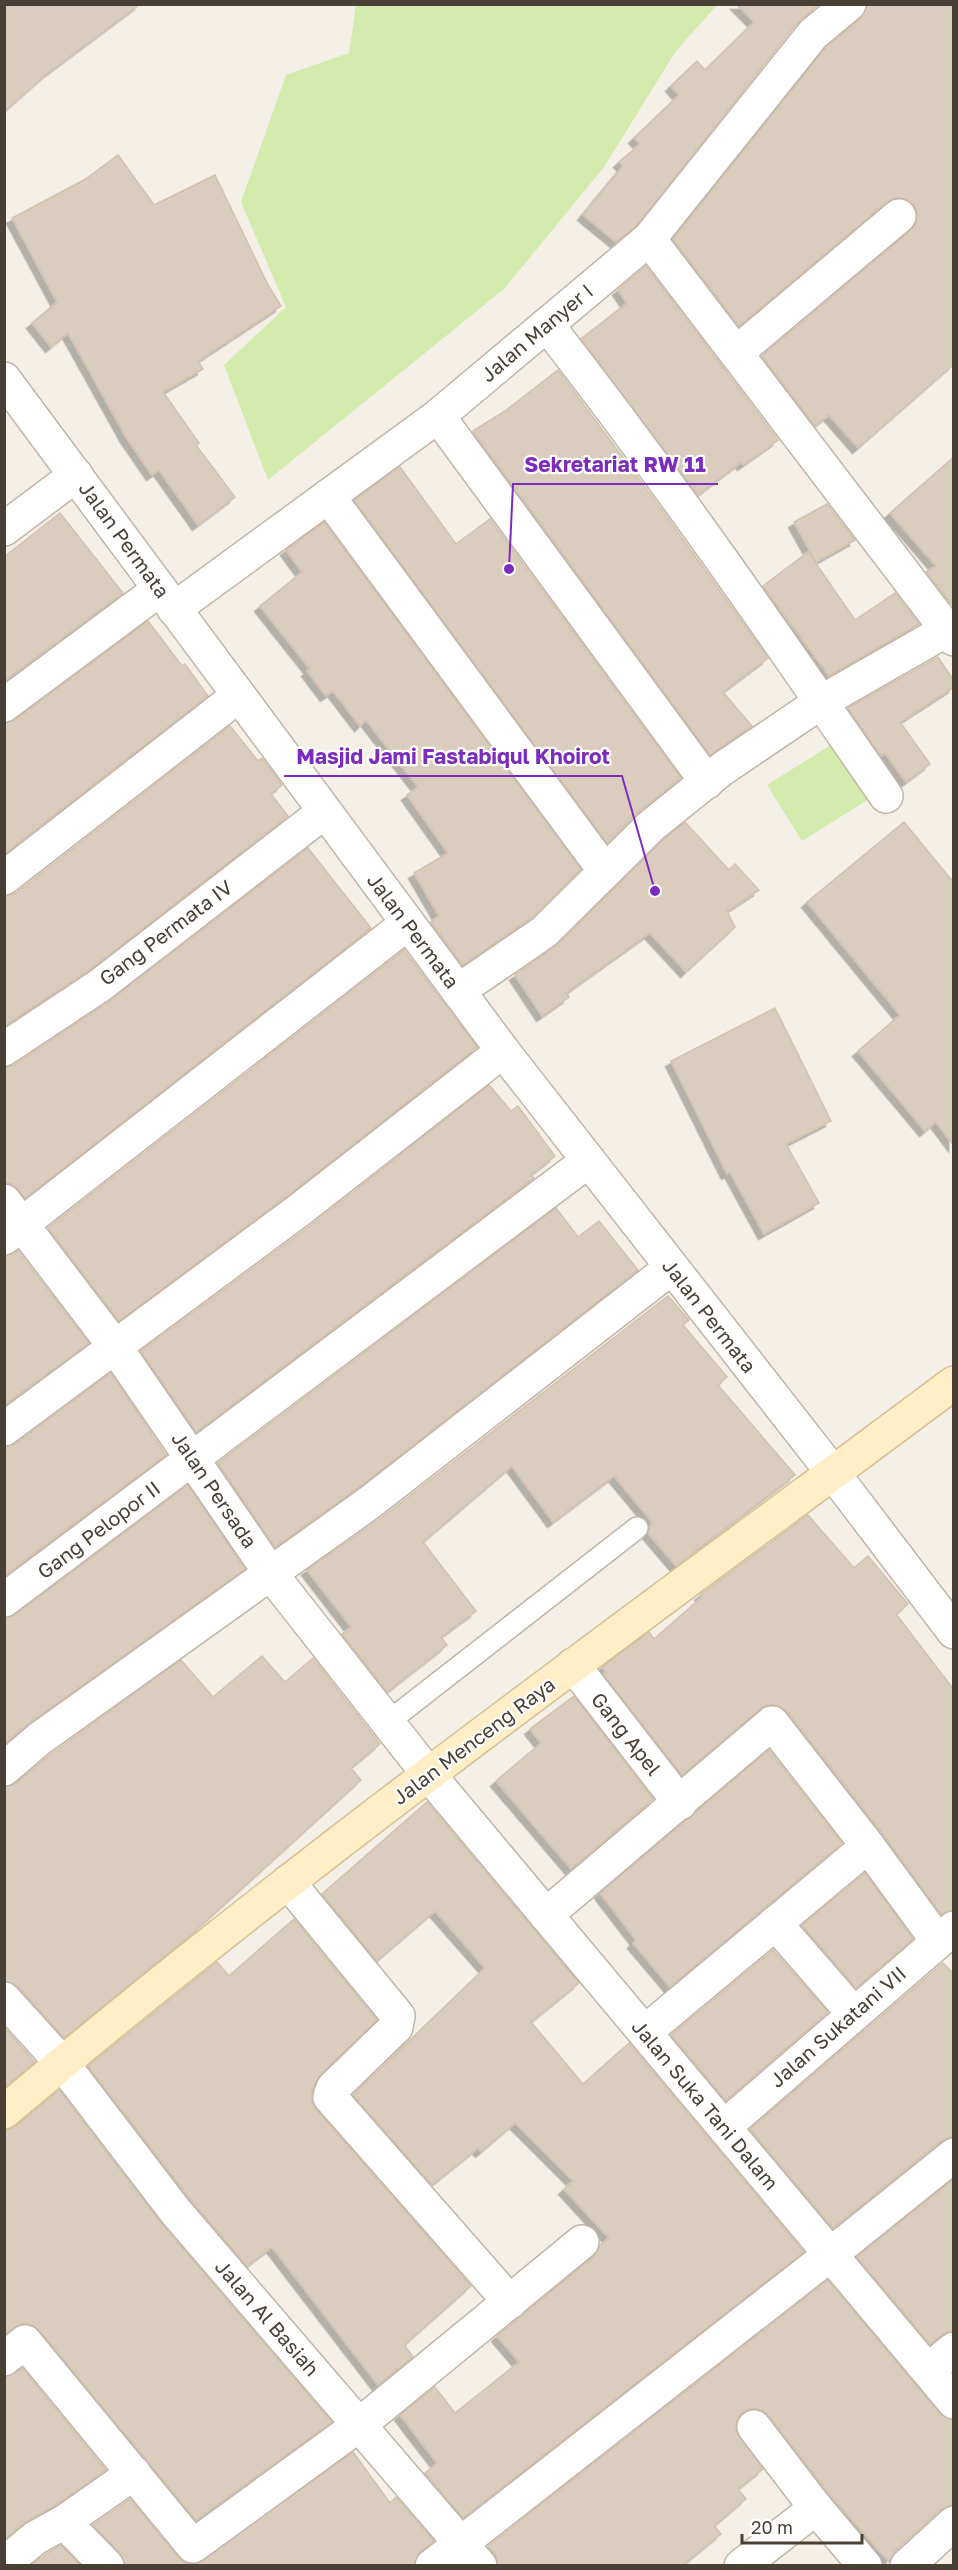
<svg xmlns="http://www.w3.org/2000/svg" width="958" height="2570" font-family="'Golos Text',sans-serif">
<style>
.green{fill:#d3ebad}
.building{fill:#dacdbe;stroke:#d2c2ae;stroke-width:1.5;filter:url(#shadow)}
.lines{fill:none;stroke-linecap:round;stroke-linejoin:round}
.lane-casing{stroke:#c0b6a9;stroke-width:24}
.street-casing{stroke:#c0b6a9;stroke-width:36}
.secondary-casing{stroke:#d7c194;stroke-width:36}
.lane{stroke:#fff;stroke-width:21}
.street{stroke:#fff;stroke-width:33}
.secondary{stroke:#ffeec6;stroke-width:33}
.labels{text-anchor:middle;stroke-width:4.5;stroke-linejoin:round;paint-order:stroke}
.street-label{font-size:20px;fill:#483f35;stroke:#fff}
.leader{fill:none;stroke:#7b2cbf;stroke-width:2}
.callout-dot{fill:#7b2cbf;stroke:#fff;stroke-width:2}
.callout-label{font-size:21px;text-anchor:middle;font-weight:bold;fill:#7b2cbf;stroke:#fff;stroke-width:4.5;stroke-linejoin:round;paint-order:stroke}
</style>
<defs>
<filter id="shadow"><feDropShadow dx="-5.5" dy="5.5" stdDeviation="0" flood-color="#0004"/></filter>
</defs>
<rect width="100%" height="100%" fill="#f4efe7"/>
<g class="green">
<path d="M356,5H717L676,51L604,167L504,289L268,480L224,365L286,307L241,202L286,75L349,53Z"/>
<path d="M842,738L877,794L802,841L767,785Z"/>
</g>
<g class="building">
<path d="M4,4H140L48,73L4,112Z"/>
<path d="M736,4H819L798,22L636,226L616,242L583,215L623,166L619,162L640,144L634,138L679,95L671,86L697,61L705,70L754,22Z"/>
<path d="M867,4H954V364L858,448L829,415L815,426L762,356L911,230L916,223L917,213L913,204L906,199L896,198L887,202L739,326L673,239L826,47L861,18Z"/>
<path d="M118,155L154,205L215,175L268,285L281,306L198,361L203,369L163,392L199,443L196,445L235,497L198,525L159,470L152,475L126,437L68,333L51,347L32,323L57,302L12,218L84,180Z"/>
<path d="M646,266L778,440L743,465L741,462L698,495L581,339L627,303L618,290Z"/>
<path d="M558,370L662,510L768,658L723,692L752,726L710,755L473,431L505,411Z"/>
<path d="M954,457V607L926,572L936,566L890,513Z"/>
<path d="M400,467L456,544L490,519L681,778L639,811L607,843L354,500Z"/>
<path d="M827,504L855,540L816,562L794,522Z"/>
<path d="M60,513L123,593L4,681V557Z"/>
<path d="M324,522L581,869L532,917L463,965L431,922L439,916L414,873L448,853L407,795L418,787L366,720L360,726L333,691L326,696L307,671L310,669L260,606L302,572L286,550Z"/>
<path d="M808,552L855,620L895,593L919,624L829,676L763,586Z"/>
<path d="M148,621L182,666L185,664L208,696L4,854V723L15,720Z"/>
<path d="M938,657L954,681V687L900,722L930,764L906,782L885,753L881,756L848,708Z"/>
<path d="M230,726L258,761L262,758L282,785L271,794L288,816L88,971L4,1026V896L16,893Z"/>
<path d="M685,822L729,870L735,864L759,890L727,911L735,927L686,972L650,933L566,993L569,997L542,1016L515,975L557,945L663,840Z"/>
<path d="M904,822L954,883V1146L936,1122L925,1131L858,1051L900,1015L807,902Z"/>
<path d="M308,848L371,928L25,1198L12,1184L4,1183V1068L14,1065L110,1001Z"/>
<path d="M404,950L477,1047L287,1196L119,1321L48,1228Z"/>
<path d="M775,1008L831,1121L786,1144L819,1203L764,1234L730,1172L727,1174L671,1061Z"/>
<path d="M489,1085L511,1111L518,1106L555,1156L531,1175L534,1178L196,1432L141,1351L310,1226Z"/>
<path d="M556,1208L578,1237L599,1221L638,1270L358,1488L275,1547L218,1463Z"/>
<path d="M18,1251L89,1343L4,1405V1256Z"/>
<path d="M668,1296L689,1320L683,1325L727,1377L718,1385L795,1475L676,1566L648,1533L652,1522L614,1476L553,1522L512,1466L423,1542L476,1611L441,1637L447,1645L387,1692L342,1634L351,1627L307,1570L381,1518Z"/>
<path d="M111,1373L166,1455L4,1576V1447L15,1444Z"/>
<path d="M188,1485L245,1569L28,1724L4,1744V1618L15,1615Z"/>
<path d="M808,1515L854,1568L868,1556L908,1604L896,1614L954,1690V1910L941,1914L883,1834L787,1711L779,1706L769,1704L760,1709L682,1775L603,1674L606,1672L602,1667L649,1632L654,1639L702,1597L700,1595Z"/>
<path d="M262,1656L285,1682L313,1658L380,1744L351,1768L361,1780L192,1934L64,2038L18,1986L4,1981V1787L16,1783L51,1754L181,1660L213,1697Z"/>
<path d="M574,1696L653,1799L571,1869L496,1781L541,1743L530,1729Z"/>
<path d="M769,1750L842,1843L670,1987L633,1943L636,1940L600,1893Z"/>
<path d="M427,1802L579,1983L531,2022L583,2084L629,2043L804,2252L463,2518L425,2473L437,2463L400,2415L435,2387L455,2413L519,2362L497,2336L594,2256L600,2245L609,2238L564,2189L573,2181L515,2123L481,2152L478,2148L432,2185L353,2095L485,1968L435,1911L377,1961L322,1894Z"/>
<path d="M865,1873L913,1939L856,1988L802,1925Z"/>
<path d="M294,1919L377,2020L320,2075L312,2091V2101L316,2109L471,2286L411,2339L405,2346L413,2357L378,2385L272,2247L247,2266L191,2200L88,2066L217,1962L229,1976Z"/>
<path d="M773,1950L828,2012L726,2100L671,2035Z"/>
<path d="M943,1963L954,1974V2137L942,2140L833,2228L750,2129Z"/>
<path d="M4,2027L35,2062L4,2087Z"/>
<path d="M59,2090L162,2224L332,2422L196,2520L39,2330L32,2325L23,2323L4,2334V2130L16,2126Z"/>
<path d="M954,2179V2331L943,2334L930,2344L857,2257Z"/>
<path d="M828,2280L940,2414L954,2420V2505L941,2509L894,2552L889,2562L831,2496L769,2416L762,2410L752,2408L743,2412L737,2419L736,2430L763,2469L738,2489L746,2499L714,2526L721,2534L683,2565H498L495,2554L488,2546Z"/>
<path d="M22,2368L106,2470L54,2506L26,2522L4,2539V2377Z"/>
<path d="M353,2452L390,2503L396,2497L434,2541L420,2552L414,2565H125L120,2553L93,2525L130,2499L179,2558L187,2564H196Z"/>
<path d="M61,2545L80,2565H31L46,2554Z"/>
</g>
<g class="lines">
<g class="lane-casing">
<path id="lane" d="M388,1722L637,1528"/>
</g>
<g class="street-casing">
<g id="street">
<path d="M649,239L954,639"/>
<path d="M547,325C666,477 776,636 886,796"/>
<path d="M736,353L899,216"/>
<path d="M4,379L503,1051L833,1473L954,1632"/>
<path d="M438,416L707,782"/>
<path d="M328,496L605,871"/>
<path d="M4,529L76,475"/>
<path d="M174,609L438,416L649,239L813,34L849,4"/>
<path d="M4,705L160,589"/>
<path d="M4,878L238,696"/>
<path d="M458,991L544,932L651,826L722,769L821,702L945,631"/>
<path d="M4,1049L99,986L324,812"/>
<path d="M4,1201L116,1348L271,1574L429,1775L954,2402"/>
<path d="M4,1238L408,923"/>
<path d="M4,1429L298,1211L503,1051"/>
<path d="M4,1600L588,1161"/>
<path d="M573,1665L680,1803"/>
<path d="M4,1769L39,1739L369,1503L671,1268"/>
<path d="M288,1882L398,2016L396,2027L333,2088L330,2097L510,2302"/>
<path d="M546,1915L772,1723L868,1846"/>
<path d="M775,1923L854,2014"/>
<path d="M4,1999L62,2063L176,2212L480,2566"/>
<path d="M645,2032L868,1846L937,1940"/>
<path d="M724,2127L954,1928"/>
<path d="M4,2359L25,2342L193,2546L359,2425L582,2242"/>
<path d="M928,2370L954,2349"/>
<path d="M754,2427L816,2508L865,2566"/>
<path d="M64,2522L107,2566"/>
<path d="M4,2564L35,2538L64,2522L134,2473"/>
<path d="M432,2566L831,2254L954,2155"/>
<path d="M741,2566L816,2508"/>
<path d="M907,2566L954,2523"/>
</g>
</g>
<g class="secondary-casing">
<path id="secondary" d="M4,2112C309,1854 634,1622 954,1383"/>
</g>
<use href="#lane" class="lane"/>
<use href="#street" class="street"/>
<use href="#secondary" class="secondary"/>
</g>
<g class="labels">
<g class="street-label">
<text transform="translate(537 333) rotate(-40)" y="7">Jalan Manyer I</text>
<text transform="translate(124 540) rotate(54)" y="7">Jalan Permata</text>
<text transform="translate(413 931) rotate(53)" y="7">Jalan Permata</text>
<text transform="translate(166 933) rotate(-37)" y="7">Gang Permata IV</text>
<text transform="translate(709 1316) rotate(52)" y="7">Jalan Permata</text>
<text transform="translate(214 1490) rotate(56)" y="7">Jalan Persada</text>
<text transform="translate(99 1530) rotate(-37)" y="7">Gang Pelopor II</text>
<text transform="translate(626 1734) rotate(52)" y="7">Gang Apel</text>
<text transform="translate(474 1741) rotate(-37)" y="7">Jalan Menceng Raya</text>
<text transform="translate(838 2027) rotate(-41)" y="7">Jalan Sukatani VII</text>
<text transform="translate(705 2105) rotate(50)" y="7">Jalan Suka Tani Dalam</text>
<text transform="translate(267 2318) rotate(49)" y="7">Jalan Al Basiah</text>
</g>
</g>
<path class="leader" d="M509 569L513 484H718M655 891L622 776H284"/>
<g class="callout-dot">
<circle cx="509" cy="569" r="6"/>
<circle cx="655" cy="891" r="6"/>
</g>
<g class="callout-label">
<text x="615" y="472">Sekretariat RW 11</text>
<text x="453" y="764">Masjid Jami Fastabiqul Khoirot</text>
</g>
<rect width="958" height="2570" fill="none" stroke="#483f35" stroke-width="12"/>
<path d="M742 2534v9h120v-9" fill="none" stroke="#483f35" stroke-width="3"/>
<text x="751" y="2534" font-size="18" fill="#483f35" stroke="#ffffff" stroke-width="4.5" paint-order="stroke">20 m</text>
</svg>
